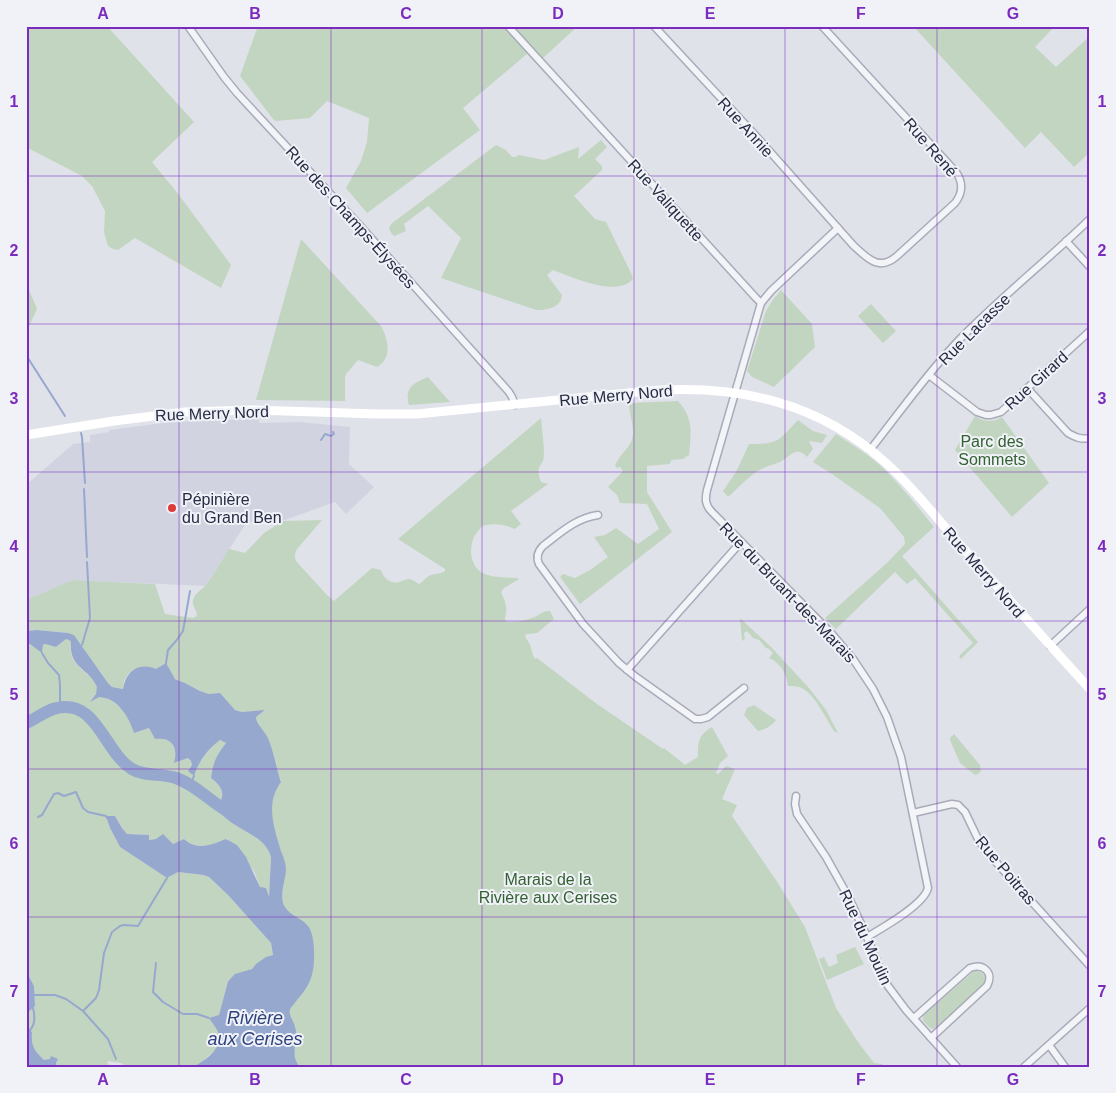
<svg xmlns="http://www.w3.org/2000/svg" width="1116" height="1093" font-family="Helvetica,sans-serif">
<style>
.built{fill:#d1d4e0}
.green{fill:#c2d5c0}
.water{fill:#97a8ce}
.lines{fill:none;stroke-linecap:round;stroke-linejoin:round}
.stream{stroke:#97a8ce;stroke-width:2}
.river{stroke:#97a8ce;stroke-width:12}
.minor-casing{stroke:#a8abb8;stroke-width:9}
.minor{stroke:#f3f4f8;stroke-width:6}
.secondary{stroke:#fff;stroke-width:9}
.grid{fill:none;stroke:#7b2cbf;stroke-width:1;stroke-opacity:0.55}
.poi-dot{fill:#dd3b37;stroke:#f0f2f8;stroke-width:2}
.labels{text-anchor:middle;stroke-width:4;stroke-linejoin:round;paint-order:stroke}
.street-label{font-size:16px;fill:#262c44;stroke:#f0f2f8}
.park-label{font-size:16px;fill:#336132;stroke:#f0f2f8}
.poi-label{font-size:16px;fill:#262c44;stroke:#f0f2f8;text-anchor:start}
.water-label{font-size:18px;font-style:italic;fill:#2c427c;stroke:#f0f2f8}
.neatline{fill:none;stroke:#7b2cbf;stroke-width:2}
.grid-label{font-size:16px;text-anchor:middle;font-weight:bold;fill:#7b2cbf}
</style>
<rect width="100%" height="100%" fill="#e0e2ea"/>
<path class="built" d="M259,419V423L300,422L350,427L349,464L374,487L346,514L335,502L282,521L247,522L205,586L72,580L31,598L26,596V485L73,444L90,442V435L109,432V430L171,422Z"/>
<g class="green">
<path d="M26,26H107L194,122L152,162L179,195L231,265L221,288L135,238L118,250L113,249L108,246L104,232L105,211L92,186L82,176L26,147Z"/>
<path d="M258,26H578L543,58L534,48L463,108L480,130L367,213L346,188L361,161L367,142L369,118L327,101L310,118L276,121L273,119L240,76Z"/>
<path d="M913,26H1055L1035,47L1056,67L1090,36V152L1074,167L1041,132L1025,148Z"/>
<path d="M601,140L607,147L595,159L602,166V170L574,196L595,219L606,222L632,275L633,279C616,298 572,277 553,270L547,275L562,295C561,308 547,310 536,310L441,278L461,238L428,206L404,224L406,231L394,236L392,234L389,229L391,224L496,145L506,150L512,157H515L519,155L544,160L579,147L578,159Z"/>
<path d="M301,239L381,326C388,339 393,358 377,367L358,360L346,374L345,377V401L256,400Z"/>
<path d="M29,290L37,309L26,333V292Z"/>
<path d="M781,290L812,324L815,347L774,387L752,377L747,371L766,311L772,301Z"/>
<path d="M871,304L896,331L883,343L858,316Z"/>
<path d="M428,377L450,402L409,405C404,387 414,383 428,377Z"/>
<path d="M678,401C694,419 691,432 689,455L683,459L671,460L670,464L647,466V492L672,532L580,604L560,577L563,574L575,578L590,570L608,557L594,537L605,535L616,528L638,544L659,529L647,504L620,503L617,495L608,487L623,471L620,467L617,468L615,466C617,458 627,450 631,442C636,430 630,418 629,405L633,403Z"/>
<path d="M975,416C984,422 993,423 1002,417L1049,483L1012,517L955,450Z"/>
<path d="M541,418C542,430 544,443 544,455C544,467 534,464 541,482L548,484L511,511L521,524L515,529C503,524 494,523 482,526C478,531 473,537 472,543C469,555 473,570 485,574C494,578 507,577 517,578L519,579L504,588L501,592C503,597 506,602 506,607C507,612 505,615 505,620L508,622C516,622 524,621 532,618C539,616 543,610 550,611L554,619L537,633L527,634L525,636C526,639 529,642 530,645C532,650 532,654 535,659L537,658L597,704L663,749L664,748L685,765L698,757C698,742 698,735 712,727L728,756L720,763L716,773L718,774L726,766L735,769L722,799L737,805L732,816L776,880L805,927L836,1008L858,1042L874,1063L882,1064L884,1067H259L272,1005L277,930L286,868L273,825L271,815L272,804L276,788L281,781C276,767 274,752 268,738C265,731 256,725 256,717L264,711L242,712L235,710L220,694H209L200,691L185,683L150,667L134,669L128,674L124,681L123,689L112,687L108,683L74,635L68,633L37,630L26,631V596L31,598L72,580L155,584L165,614L193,618L197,616C197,610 192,606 193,601C193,595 201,590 205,586C214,574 221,561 229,549L245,553L264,533L283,521L322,520L297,549C295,554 294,556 296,561L326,594L334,601L372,568L381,570C384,579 390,584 400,582C401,581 407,579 408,579C412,579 416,582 419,584C423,582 425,578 429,576C434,573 439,575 445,571V569L398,539Z"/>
<path d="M798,420L813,431L827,435L822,443L809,441L813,449L807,457C796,445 790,457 780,462C774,465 767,466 761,469C749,476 738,488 728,497L723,491L736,472L749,444C779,444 778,441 798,420Z"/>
<path d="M836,434C851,444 866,453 880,465C900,484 917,506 934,527L902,556L978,642L961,659L959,656L973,643L915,578L907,584L895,572L836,629L825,618L888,562L905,544L904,537L880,508L832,474L813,462Z"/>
<path d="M740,618L771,647L809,688L826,710L838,733L834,731C826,719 816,696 803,689C799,686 793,686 788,686C786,673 781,663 769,658L773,653L769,649L766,648L759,640L753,638L747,631L744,633L745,639L742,641Z"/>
<path d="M66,639L69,640L71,642C68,669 88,668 98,687L96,694L91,701C94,700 96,698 98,697C107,695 122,708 126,714C130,720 132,727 134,733L149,728L155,739C173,737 177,747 175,763L188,758L191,761L194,776C199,760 208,750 220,740L226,743C216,755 213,763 211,778C219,784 226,792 220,802L211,801C217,812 228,821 240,828C253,836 266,841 271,857L269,899L260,887L254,871L227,839C211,845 198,851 184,839L173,844L156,839L149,840V835L127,834L122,828L115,816H107L110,828L120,847L167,878L178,872L203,875L209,877L229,896L271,943L273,955L256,964L252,969L244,972L228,980L219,1016L218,1031L220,1039L216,1049L201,1063L193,1067H127L121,1063L107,1061L109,1067H57L56,1063L58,1059L44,1060C34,1050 31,1046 32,1032L26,1025V1014L35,1006L34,986L26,971V643L30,644L42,652L43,645L45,644L56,647Z"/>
<path d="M754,705L776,720C772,726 764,730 758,731L744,715L747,708Z"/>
<path d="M954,734L980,765L981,771L978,774L975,775L960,763L950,740V738Z"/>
<path d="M855,947L864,964L827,980L819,959L824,957L829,967L838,963L836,955Z"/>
<path d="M974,971C982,970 987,976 984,984L936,1028L933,1029L930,1028L923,1021V1016Z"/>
</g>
<g class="water">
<path d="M37,630L68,633L74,635L108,683L112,687L123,689C126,671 138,662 156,669L166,663L175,679L185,683L200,691L209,694L220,693L235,710L242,712L265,710L256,717C256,724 265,731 268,738C274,752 276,767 281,782C265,804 274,827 281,851C283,856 286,863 286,869C286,878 280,894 283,903C287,915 301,917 308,926C315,934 315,960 313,970C311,982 305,991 297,1000C295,1003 292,1006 290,1009C288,1015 294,1021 295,1027C300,1042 288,1053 300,1067H193C205,1061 224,1048 218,1032C216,1027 212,1023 209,1018L219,1015L228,981L235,974L252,969L256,964L266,957L273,955L271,943L229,896L209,877L203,875L178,872L167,878L120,847L110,828L106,816H115L122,828L127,834L149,835V840L156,839L163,834L173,844L184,839C197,851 211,845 226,839L237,845L246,857L260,887L266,888L269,897L271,857C266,841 253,836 240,828C228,821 217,812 210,801L220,802C226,792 219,784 211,778C213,762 216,756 226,743L220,740C207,750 199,761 194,776L188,771L192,765L191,761L188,758L174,763C178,748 173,737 155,739L149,728L134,733C129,717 118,698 99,697L90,702L96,694L97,687C88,667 69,669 71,642L69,640L66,639L56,647L45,644L43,645L42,653L30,644L26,643V631Z"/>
<path d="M26,971L34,986L35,1006L26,1014Z"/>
<path d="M26,1025L32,1032C31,1046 34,1050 44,1060L50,1059L51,1056L58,1059L56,1063L57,1067H26Z"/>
</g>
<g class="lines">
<g class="stream">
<path d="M26,355L65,416"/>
<path d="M81,433L82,437L85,483"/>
<path d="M321,440L325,434L331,436L334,434L333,432"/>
<path d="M84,489L87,557"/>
<path d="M82,645L90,618L87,562"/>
<path d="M42,653L48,663L59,675L60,685V701L62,707"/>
<path d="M166,663L168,650L176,641L183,631L190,591"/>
<path d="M190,785L194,776"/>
<path d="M38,817L42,815L54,794L58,793L64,796L76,792L83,808L88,812L106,816L107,818"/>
<path d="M156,963L153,992L163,1002L183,1014H197L209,1018"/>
<path d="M34,995H55L66,999L83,1011"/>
<path d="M30,1030C36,1024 35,1016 33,1008"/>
<path d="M116,1059L108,1039L83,1011L96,998L99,990L104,953L112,932L120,926L124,925L138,926L167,878"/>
</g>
<path class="river" d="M26,723C36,719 46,710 57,708C97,699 104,752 132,769C145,777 162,773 176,778C194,784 208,799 224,809"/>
<g class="minor-casing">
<g id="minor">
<path d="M188,26L224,77L237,93L362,228L509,392L512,397L515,405"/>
<path d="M508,26L756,298L761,303L707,490C705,499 705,505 712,512L831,633L853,659L873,689L887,717L901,757L928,888C924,905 882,928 867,937"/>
<path d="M654,26L756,136L853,245C867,258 879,272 897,256L955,203C963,193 963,182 956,172L822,26"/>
<path d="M1066,241L1090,267"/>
<path d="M761,303L771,291L838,228"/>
<path d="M929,375L977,412L986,415H991L1001,412L1090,331"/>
<path d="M1028,389L1068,433C1075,437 1081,440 1090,438"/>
<path d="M870,450C900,412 928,372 961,338C1002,296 1048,260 1090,219"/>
<path d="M598,515C576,518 560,533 543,546C538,551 536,557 539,564L583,624L619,663L636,677L695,719H701L708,717L744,688"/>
<path d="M1050,646L1090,609"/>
<path d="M627,670L741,542"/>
<path d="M796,796L795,804L797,814L826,857L849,898L867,937L880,969L888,986L906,1010L957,1067"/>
<path d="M913,813L952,804L958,805L965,812L978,839L985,850L1090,966"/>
<path d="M914,1018L970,968C984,963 994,973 987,986L931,1038"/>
<path d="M1049,1045L1065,1067"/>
<path d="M1024,1067L1090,1008"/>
</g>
</g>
<use href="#minor" class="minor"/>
<path class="secondary" d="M26,435L114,421L185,412L253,410L377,414H417L648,391C738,384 819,402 887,464C915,489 938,520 963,548C1005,595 1047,642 1090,689"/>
</g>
<path class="grid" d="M179,26V1067M331,26V1067M482,26V1067M634,26V1067M785,26V1067M937,26V1067M26,176H1090M26,324H1090M26,472H1090M26,621H1090M26,769H1090M26,917H1090"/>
<circle class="poi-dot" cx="172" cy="508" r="5"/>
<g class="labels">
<g class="street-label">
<text transform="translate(746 127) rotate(48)" y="6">Rue Annie</text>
<text transform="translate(931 147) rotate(49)" y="6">Rue René</text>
<text transform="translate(666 200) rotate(48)" y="6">Rue Valiquette</text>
<text transform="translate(351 217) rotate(48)" y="6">Rue des Champs-Élysées</text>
<text transform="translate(974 329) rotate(-45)" y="6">Rue Lacasse</text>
<text transform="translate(1036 380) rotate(-42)" y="6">Rue Girard</text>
<text transform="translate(616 395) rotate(-5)" y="6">Rue Merry Nord</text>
<text transform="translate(212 413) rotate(-2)" y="6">Rue Merry Nord</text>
<text transform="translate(984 572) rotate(49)" y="6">Rue Merry Nord</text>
<text transform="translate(788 592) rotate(46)" y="6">Rue du Bruant-des-Marais</text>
<text transform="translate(1006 870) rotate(50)" y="6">Rue Poitras</text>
<text transform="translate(866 937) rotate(65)" y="6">Rue du Moulin</text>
</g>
<g class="park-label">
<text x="992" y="447">Parc des<tspan x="992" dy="18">Sommets</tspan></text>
<text x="548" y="885">Marais de la<tspan x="548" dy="18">Rivière aux Cerises</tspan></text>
</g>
<g class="poi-label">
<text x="182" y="505">Pépinière<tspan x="182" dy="18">du Grand Ben</tspan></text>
</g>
<g class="water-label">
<text x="255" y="1024">Rivière<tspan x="255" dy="21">aux Cerises</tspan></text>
</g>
</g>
<rect width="1116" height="1093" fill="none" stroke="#f0f2f8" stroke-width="55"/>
<rect x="28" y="28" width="1060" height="1038" class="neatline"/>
<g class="grid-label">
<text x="103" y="19">A</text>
<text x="255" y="19">B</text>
<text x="406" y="19">C</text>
<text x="558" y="19">D</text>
<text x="710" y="19">E</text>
<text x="861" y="19">F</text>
<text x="1013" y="19">G</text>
<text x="14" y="107">1</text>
<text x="1102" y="107">1</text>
<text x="14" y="256">2</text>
<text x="1102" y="256">2</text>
<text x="14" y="404">3</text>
<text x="1102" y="404">3</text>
<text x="14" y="552">4</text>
<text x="1102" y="552">4</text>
<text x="14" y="700">5</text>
<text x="1102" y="700">5</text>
<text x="14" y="849">6</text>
<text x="1102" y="849">6</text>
<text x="14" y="997">7</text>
<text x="1102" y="997">7</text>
<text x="103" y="1085">A</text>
<text x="255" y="1085">B</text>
<text x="406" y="1085">C</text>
<text x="558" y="1085">D</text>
<text x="710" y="1085">E</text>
<text x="861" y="1085">F</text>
<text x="1013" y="1085">G</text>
</g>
</svg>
